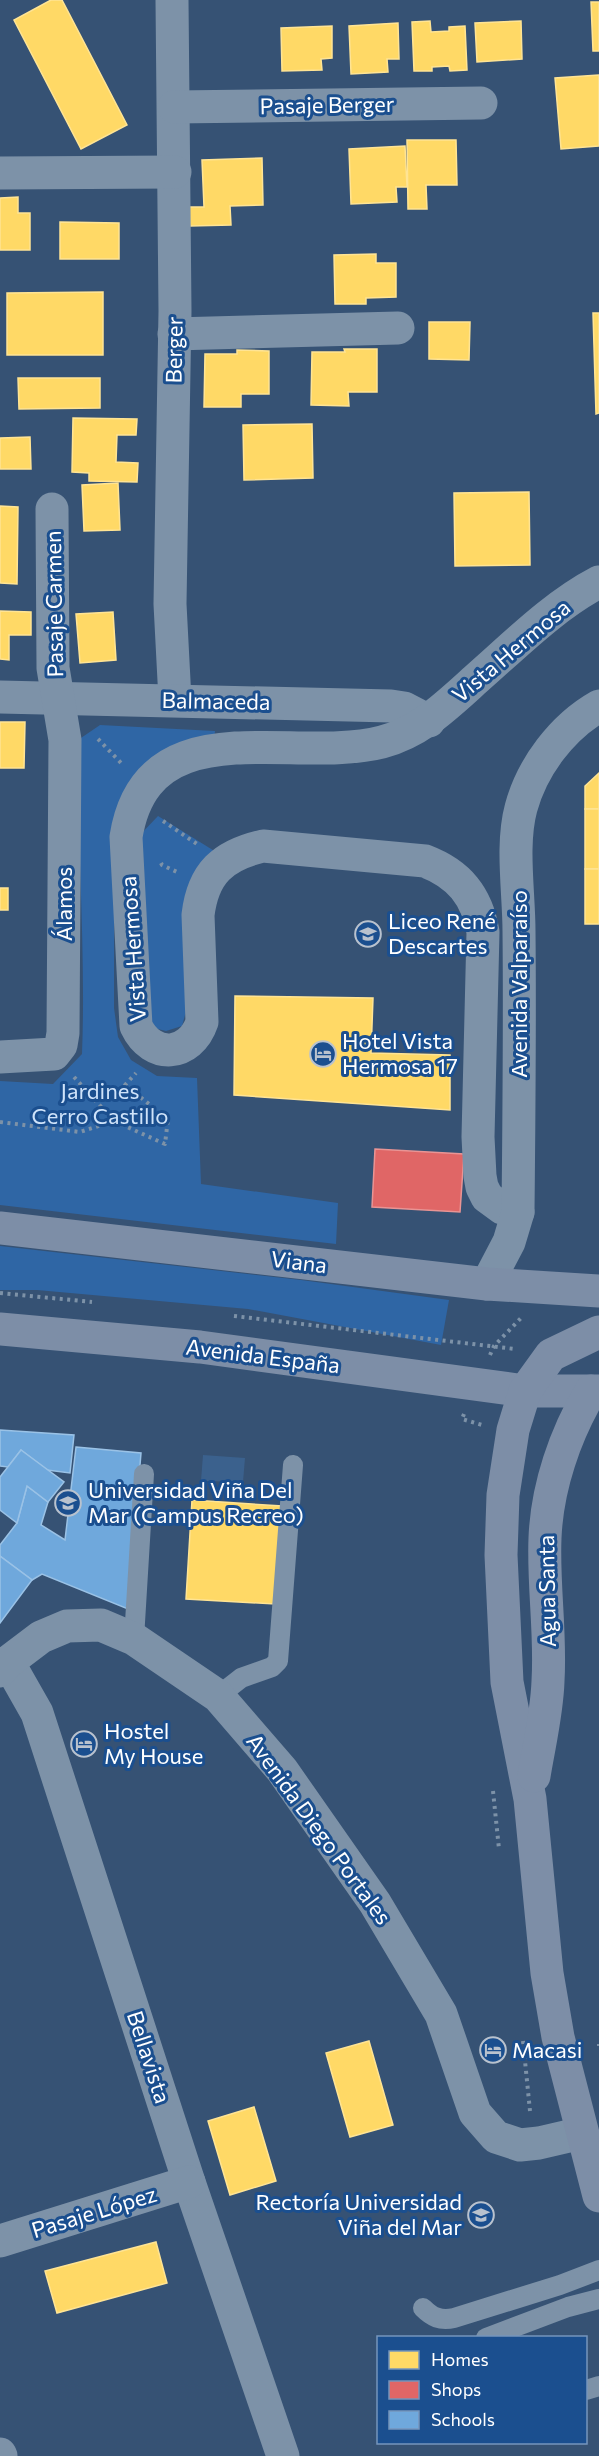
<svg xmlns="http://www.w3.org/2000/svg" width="599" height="2456" font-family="Commissioner,sans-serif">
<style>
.green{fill:#2f66a5}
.water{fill:#3b618d}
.homes{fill:#ffd966;stroke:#ffe494;stroke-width:1.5}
.shops{fill:#e06666;stroke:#e99494;stroke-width:1.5}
.schools{fill:#6fa8dc;stroke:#9ac2e6;stroke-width:1.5}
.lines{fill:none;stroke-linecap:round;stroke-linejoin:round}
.path{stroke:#7d92a8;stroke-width:4;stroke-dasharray:3 4.5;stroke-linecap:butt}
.service{stroke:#7d92a8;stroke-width:20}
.minor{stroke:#7d92a8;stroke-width:33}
.tertiary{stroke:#7d92a8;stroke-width:33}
.primary{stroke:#7d8ea7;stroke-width:33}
.labels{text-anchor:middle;stroke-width:6;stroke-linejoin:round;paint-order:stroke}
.street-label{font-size:22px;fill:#fff;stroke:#1b4f8f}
.poi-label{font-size:22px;fill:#fff;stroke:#1b4f8f;text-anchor:start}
.park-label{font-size:22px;fill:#cfe3fa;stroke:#1b4f8f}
</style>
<rect width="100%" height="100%" fill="#365274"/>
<g class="green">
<path d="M100,725L215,731L214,739L123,800L114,819V1008L118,1037L131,1060L157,1076L197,1078L201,1184L338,1203L336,1244L0,1205V1081L53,1084L82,1054C86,950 77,845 78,740Z"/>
<path d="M158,816L216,852L187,1008L182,1026L166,1031L154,1028L148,1010L139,836Z"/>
<path d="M0,1246L301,1280L449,1300L441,1345L248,1309L37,1290H0Z"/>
</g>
<path class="water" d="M203,1455L245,1458L243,1482L201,1481Z"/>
<g class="homes">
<path d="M51,0H62L127,125L81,149L14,20Z"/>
<path d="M591,2H599V51H593Z"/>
<path d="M430,21L431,32L449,31V27L465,26L467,70L450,71L449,66L432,67V71H414L412,22Z"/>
<path d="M521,21L522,59L477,62L475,23Z"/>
<path d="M398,23L399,59H387L388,72L351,74L349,26Z"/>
<path d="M332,26V58L321,59L322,70L282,71L281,28Z"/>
<path d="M599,75V146L561,149L555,78Z"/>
<path d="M407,140H456L457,185H426L427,209H408Z"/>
<path d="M405,146L407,187H396L397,202L351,204L349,149Z"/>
<path d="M262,158L263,205L230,206L231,225L190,226L189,207H204L202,160Z"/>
<path d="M18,197V213H30V250H0V198Z"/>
<path d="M60,222L119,223V259H60Z"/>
<path d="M376,254V263H396V297L366,298V304H335L334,255Z"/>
<path d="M103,292V355H7V293Z"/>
<path d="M593,313H599V413L596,414Z"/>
<path d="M429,322H470L469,360L429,359Z"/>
<path d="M344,349H377V392H348L349,406L311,405L312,352H345Z"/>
<path d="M237,350L269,351V394H241V407H204L205,354H237Z"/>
<path d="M18,378H100V408L19,409Z"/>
<path d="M73,418L137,419L136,435H117L116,462L138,463L137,482L89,481V473L72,472Z"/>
<path d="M312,424L313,478L244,480L243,425Z"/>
<path d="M30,437L31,469H0V438Z"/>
<path d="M118,483L120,530L84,531L82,485Z"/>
<path d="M529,492L530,565L455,566L454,493Z"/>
<path d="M0,506L18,507L17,584L0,583Z"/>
<path d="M0,611L31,612V635H9V660L0,659Z"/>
<path d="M113,612L116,660L80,663L76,614Z"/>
<path d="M0,722H25L24,768H0Z"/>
<path d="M599,773V809H585V786Z"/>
<rect x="585" y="809" width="14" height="60"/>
<rect x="585" y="869" width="14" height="55"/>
<rect x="0" y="888" width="8" height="22"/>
<path d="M235,996L373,998L371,1053L450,1055V1110L234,1095Z"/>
<path d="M192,1500L282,1506L275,1604L186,1599Z"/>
<path d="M369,2041L393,2125L350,2137L326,2053Z"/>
<path d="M254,2107L276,2181L230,2195L208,2121Z"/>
<path d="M156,2242L167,2283L57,2313L45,2271Z"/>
</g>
<path class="shops" d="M375,1149L464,1154L460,1212L372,1207Z"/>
<g class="schools">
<path d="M0,1430L74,1435L70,1473L47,1470L21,1450L8,1467L0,1466Z"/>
<path d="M76,1447L141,1453L128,1609L42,1574L32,1580L0,1556V1545L17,1523L27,1486L48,1502L41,1525L65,1540Z"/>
<path d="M21,1450L64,1482L48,1502L27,1486L17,1523L0,1510V1477Z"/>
<path d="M0,1556L32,1580L0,1623Z"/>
</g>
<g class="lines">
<g class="path">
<path d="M98,739L124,766"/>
<path d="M163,821L197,844"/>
<path d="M161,863L162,865L177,872"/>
<path d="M74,1077L114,1121L165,1144L168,1119L125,1085L136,1073"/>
<path d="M0,1122L80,1132L114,1121"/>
<path d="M0,1293L92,1302"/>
<path d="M234,1316L515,1349"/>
<path d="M490,1355L494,1346L521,1318"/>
<path d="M464,1414L462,1419L482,1425"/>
<path d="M493,1791L499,1849"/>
<path d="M523,2041L530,2111"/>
<path d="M599,2044V2046"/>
</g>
<g class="service">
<path d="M134,1639L144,1474"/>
<path d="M218,1696L241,1678L272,1667L278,1661L293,1465"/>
<path d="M423,2308C432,2317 440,2321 454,2318L560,2285L599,2270"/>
<path d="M486,2338L568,2307L599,2299"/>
<path d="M586,2390L599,2386"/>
</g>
<g class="minor">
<path d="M172,0L175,311L170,604L175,700"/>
<path d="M174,107L481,103"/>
<path d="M0,173L175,172"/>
<path d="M174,334L398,328"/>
<path d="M0,697L391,706L404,708L429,721"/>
<path d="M0,1057L54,1054L61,1045L63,1033L65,740L53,668L52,509"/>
<path d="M518,1212L502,1208L487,1197L482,1187L480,1176L478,1137L483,932C477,896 459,874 425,861L263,846C223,855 203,873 198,915L202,1022C190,1057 152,1060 136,1026L126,837C147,705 292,765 382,742C420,732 446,706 475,680C514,646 553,606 599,582"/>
<path d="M8,1662L37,1713L189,2182L283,2456"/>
<path d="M0,1671L8,1662L41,1637L67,1626L101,1625L134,1639L218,1696L282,1770L375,1903L441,2014L475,2113L496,2137L520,2145L539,2143L582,2133"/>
<path d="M0,2241L189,2182"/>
<path d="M0,2454L1,2456"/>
</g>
<path class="tertiary" d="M487,1284L509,1242L518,1212C519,1118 520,1024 519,931C519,893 511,845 521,808C532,767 562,727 599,706"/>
<g class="primary">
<path d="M0,1228L487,1284L599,1291"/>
<path d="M0,1329L200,1347L525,1391H599"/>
<path d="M599,1332L551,1355L525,1391L513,1430L503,1495L501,1555L507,1682L530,1799L547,1973L558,2037L599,2196"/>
<path d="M534,1776C539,1745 547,1713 548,1681C551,1633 543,1586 545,1538C547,1487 565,1435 591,1391"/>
</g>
</g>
<defs>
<g id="school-ring" transform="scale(1.35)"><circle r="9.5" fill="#1b4f8f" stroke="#b9c2ce" stroke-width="1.5"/><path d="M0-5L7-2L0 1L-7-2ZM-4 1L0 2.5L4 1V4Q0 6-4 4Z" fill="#b9c2ce"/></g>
<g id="hotel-ring" transform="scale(1.35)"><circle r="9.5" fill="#1b4f8f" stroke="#b9c2ce" stroke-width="1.5"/><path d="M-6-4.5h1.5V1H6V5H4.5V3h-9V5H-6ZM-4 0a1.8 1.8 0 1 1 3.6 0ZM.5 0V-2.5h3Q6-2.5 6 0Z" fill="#b9c2ce"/></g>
<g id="university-ring" transform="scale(1.35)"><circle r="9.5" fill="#1b4f8f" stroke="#b9c2ce" stroke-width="1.5"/><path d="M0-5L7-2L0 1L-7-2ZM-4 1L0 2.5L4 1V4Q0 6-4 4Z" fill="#b9c2ce"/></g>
</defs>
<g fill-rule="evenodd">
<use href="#school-ring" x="368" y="934"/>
<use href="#hotel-ring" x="323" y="1054"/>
<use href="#university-ring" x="68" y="1503"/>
<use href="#hotel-ring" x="84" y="1744"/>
<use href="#hotel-ring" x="493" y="2050"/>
<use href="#university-ring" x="481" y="2215"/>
</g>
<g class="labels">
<g class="street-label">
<text transform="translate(327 105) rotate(-1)" y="8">Pasaje Berger</text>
<text transform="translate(174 350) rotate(-89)" y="8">Berger</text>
<text transform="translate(54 604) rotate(-91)" y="8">Pasaje Carmen</text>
<text transform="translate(511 651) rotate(-40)" y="8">Vista Hermosa</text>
<text transform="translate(216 701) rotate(1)" y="8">Balmaceda</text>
<text transform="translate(64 904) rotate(-90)" y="8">Álamos</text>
<text transform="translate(133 949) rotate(-94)" y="8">Vista Hermosa</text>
<text transform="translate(519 984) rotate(-90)" y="8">Avenida Valparaíso</text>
<text transform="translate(299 1262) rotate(7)" y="8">Viana</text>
<text transform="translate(263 1356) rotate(7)" y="8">Avenida España</text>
<text transform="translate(547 1591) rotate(-91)" y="8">Agua Santa</text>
<text transform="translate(319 1829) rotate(54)" y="8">Avenida Diego Portales</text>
<text transform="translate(149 2057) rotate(72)" y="8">Bellavista</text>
<text transform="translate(94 2212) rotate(-17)" y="8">Pasaje López</text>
</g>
<g class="poi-label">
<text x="388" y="929">Liceo René<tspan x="388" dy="25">Descartes</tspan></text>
<text x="342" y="1049">Hotel Vista<tspan x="342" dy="25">Hermosa 17</tspan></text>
<text x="88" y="1498">Universidad Viña Del<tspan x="88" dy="25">Mar (Campus Recreo)</tspan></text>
<text x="104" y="1739">Hostel<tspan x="104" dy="25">My House</tspan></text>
<text x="512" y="2058">Macasi</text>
<text x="462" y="2210" text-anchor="end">Rectoría Universidad<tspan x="462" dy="25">Viña del Mar</tspan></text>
</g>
<g class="park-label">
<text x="100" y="1099">Jardines<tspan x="100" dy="25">Cerro Castillo</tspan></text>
</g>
</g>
<rect x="377" y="2336" width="210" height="108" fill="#1b4f8f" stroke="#7695bc" stroke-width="1.5"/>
<rect x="389" y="2351" width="30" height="18" fill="#ffd966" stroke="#7695bc" stroke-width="1.5"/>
<text x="431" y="2366" font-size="18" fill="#ffffff">Homes</text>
<rect x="389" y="2381" width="30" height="18" fill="#e06666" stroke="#7695bc" stroke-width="1.5"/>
<text x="431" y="2396" font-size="18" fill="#ffffff">Shops</text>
<rect x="389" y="2411" width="30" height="18" fill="#6fa8dc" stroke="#7695bc" stroke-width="1.5"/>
<text x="431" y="2426" font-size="18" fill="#ffffff">Schools</text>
</svg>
